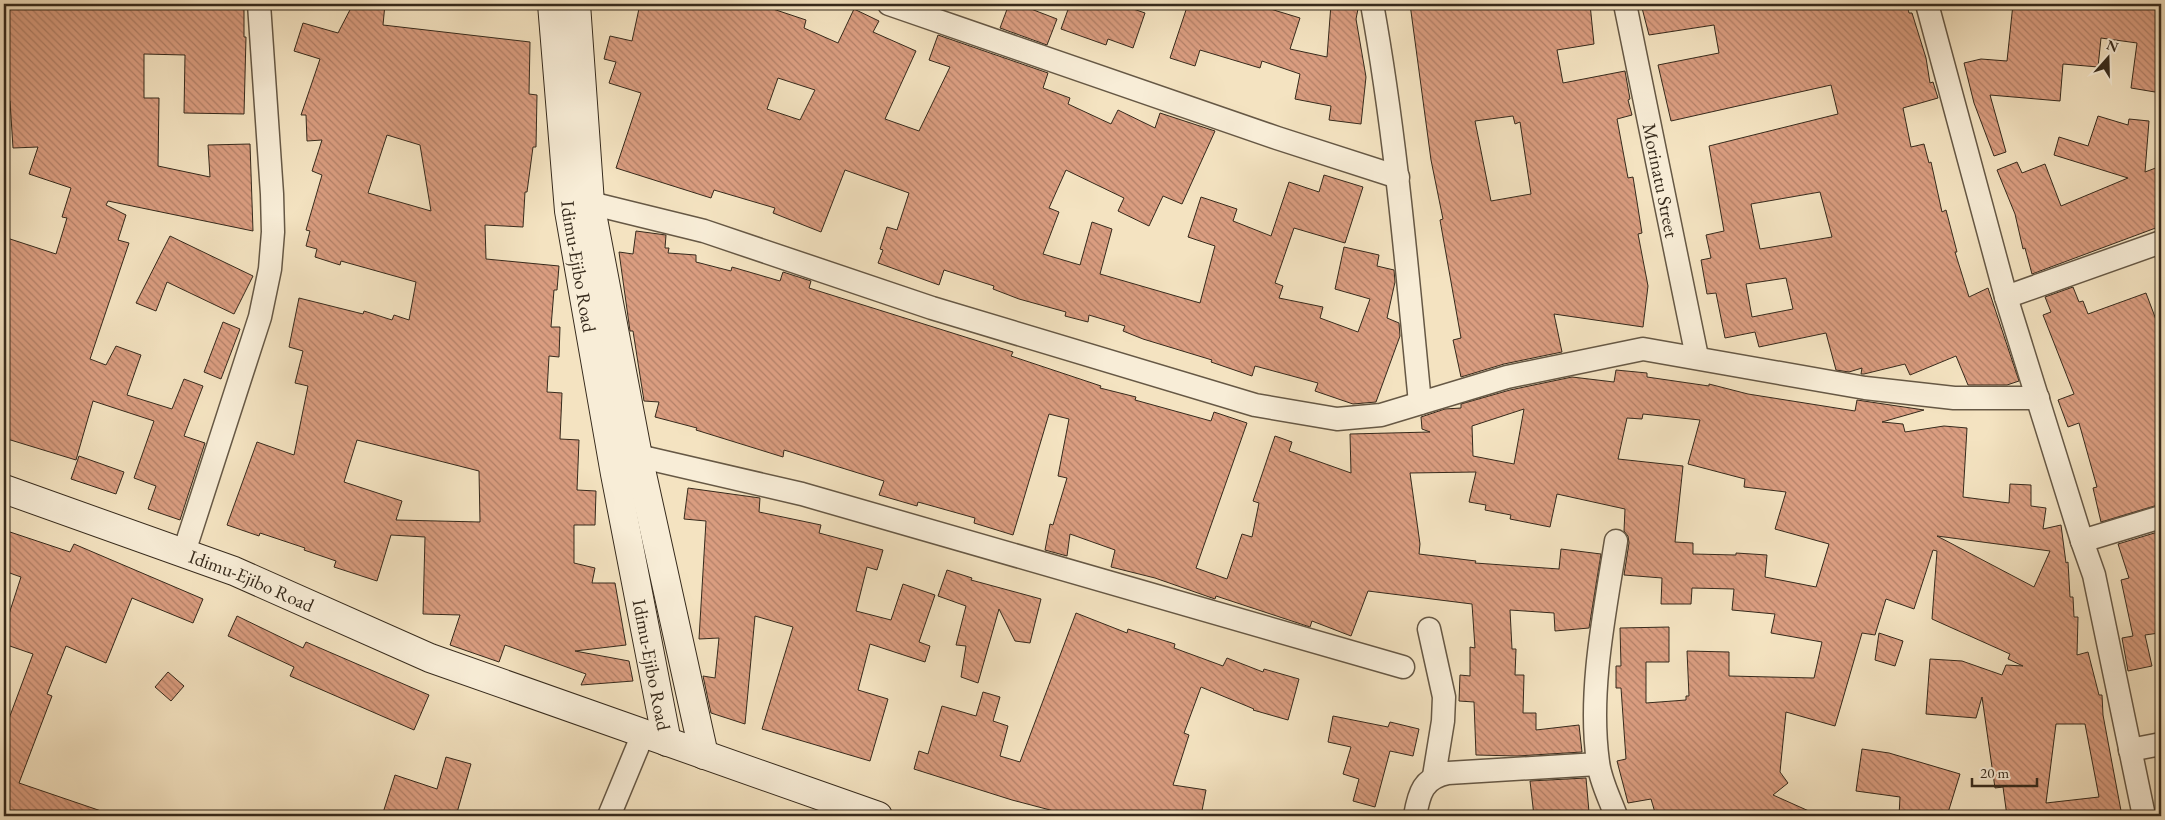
<svg xmlns="http://www.w3.org/2000/svg" width="2165" height="820" font-family="'EB Garamond',serif">
<style>
.building{fill:url(#building-back-hatch);stroke:#362a1c;fill-rule:evenodd}
.lines{fill:none;stroke-linecap:round;stroke-linejoin:round}
.street-casing{stroke:#665845;stroke-width:25}
.secondary-casing{stroke:#362a1c;stroke-width:30}
.street{stroke:#f8edd7;stroke-width:22}
.secondary{stroke:#f8edd7;stroke-width:28}
.labels{text-anchor:middle;stroke-width:5;stroke-linejoin:round;paint-order:stroke}
.street-label{font-size:19px;fill:#362a1c;stroke:#f8edd7}
</style>
<defs>
<pattern id="building-back-hatch" width="6" height="6" patternUnits="userSpaceOnUse" patternTransform="scale(1.25)"><rect width="6" height="6" fill="#da9d80"/><path d="M-1 5l2 2M0 0l6 6M5-1l2 2" fill="none" stroke="#b28068"/></pattern>
</defs>
<rect width="100%" height="100%" fill="#f4e3c1"/>
<filter id="stains"><feTurbulence type="fractalNoise" baseFrequency=".004" numOctaves="4"/><feColorMatrix values="0 0 0 0 .2 0 0 0 0 .09 0 0 0 0 .02 0 0 0 .5 -.17"/></filter>
<radialGradient id="worn" r=".72"><stop offset=".6" stop-color="#630" stop-opacity="0"/><stop offset="1" stop-color="#630" stop-opacity=".3"/></radialGradient>
<g class="building">
<path d="M4,4H244V37H246L244,114L184,113L185,55L144,54V98H159L158,166L210,177L208,145L250,144L253,231L108,201L106,205L126,215L118,240L129,243L90,359L106,365L116,346L141,355L127,395L172,409L184,379L203,386L184,436L205,443L180,520L148,509L156,486L134,478L154,421L93,401L76,460L4,438V237L56,254L67,218L62,217L71,188L29,174L38,147L13,148L10,101H4Z"/>
<path d="M353,4H385L383,25L530,42L529,94L537,95L536,147H533L527,192H525L523,227L485,225L486,259L559,266L557,290H554L551,327H560L559,357L549,356L547,392L562,393L560,439L579,440L577,490L596,491L595,525H574V563L595,568L592,583H615L626,645L575,651L629,661L633,681L581,685L586,674L505,645L499,662L450,645L460,615L423,614L425,537L391,535L377,581L334,567L336,561L304,550L305,548L260,533L259,536L227,525L257,442L294,455L308,386L295,383L303,351L289,347L299,298L363,314L364,311L392,320L394,315L409,320L416,282L341,261L340,265L315,257L317,249L306,246L310,231L306,230L322,175L312,171L322,140L307,141L306,115H301L320,59L294,51L303,23L338,33ZM387,135L420,145L431,211L368,193ZM357,440L479,471L480,522L396,520L402,501L344,482Z"/>
<path d="M640,4H775L773,9L806,20L804,28L838,43L854,9L879,21L873,32L916,51L885,119L919,131L950,67L929,60L938,35L1048,73L1043,88L1070,98L1068,104L1111,124L1118,110L1155,128L1160,113L1215,131L1182,204L1163,196L1149,226L1118,211L1124,198L1066,170L1049,208L1059,212L1043,254L1080,265L1092,222L1112,229L1100,274L1200,303L1215,246L1188,237L1201,197L1237,209L1233,221L1271,236L1289,182L1319,192L1324,175L1363,187L1345,243L1294,228L1275,283L1283,286L1279,298L1323,307L1320,318L1358,332L1370,299L1335,289L1344,247L1379,255L1377,266L1394,270L1395,282L1387,318L1399,323L1400,336L1376,402L1353,404L1315,391L1318,383L1255,366L1252,376L1211,362L1212,360L1143,339L1123,331L1125,326L1089,315L1088,322L1065,316L1066,312L1019,299L993,289L994,286L944,270L939,285L878,263L883,250L880,249L887,227L897,230L909,193L845,170L821,232L773,213L775,208L714,190L711,198L616,168L641,93L609,83L616,62L604,59L610,36L632,41ZM778,78L815,90L800,120L767,109Z"/>
<path d="M1009,4H1018L1057,19L1047,45L1000,28Z"/>
<path d="M1070,4H1119L1145,13L1133,48L1108,39L1106,45L1061,29Z"/>
<path d="M1188,4H1254L1300,18L1290,49L1327,57L1331,4H1359L1356,19L1366,77L1361,124L1329,120L1331,106L1295,99L1300,74L1262,61L1260,68L1200,50L1195,66L1170,58Z"/>
<path d="M1410,4H1492V7L1513,4H1590L1594,44L1557,50L1563,83L1625,71L1630,99L1628,100L1632,115L1617,119L1628,178L1633,177L1642,233L1638,234L1648,286L1643,327L1554,314L1562,352L1504,364L1461,377L1453,340L1461,338L1440,220L1443,219L1431,160ZM1513,116L1515,124L1520,122L1531,194L1491,201L1475,121Z"/>
<path d="M1641,4H1907L1909,13H1912L1926,58L1930,83L1933,82L1938,98L1903,108L1911,147L1924,144L1929,163L1931,162L1942,212L1946,210L1957,252H1955L1969,297L1988,288L2019,381L2007,385H1968L1956,356L1910,375L1905,364L1864,374H1861L1862,368L1849,372L1836,370L1826,333L1759,347L1755,332L1725,338L1716,293L1707,294L1701,260L1711,258L1706,235L1724,231L1709,146L1838,114L1831,85L1671,121L1658,65L1719,53L1714,25L1649,35ZM1820,192L1832,237L1760,249L1751,204ZM1786,278L1793,309L1752,317L1746,284Z"/>
<path d="M2013,4H2161V93L2131,88L2137,43L2101,38L2098,67L2063,64L2060,101L1990,95L2006,152L1994,156L1974,103L1964,63L1981,59L2007,61Z"/>
<path d="M2098,116L2128,125L2129,119L2149,121L2145,172L2161,166V226L2032,274L2025,248L2023,249L2015,214L1997,170L2017,162L2022,173L2045,164L2061,206L2128,178L2054,155L2059,137L2088,146Z"/>
<path d="M636,231L666,235L665,248H669L668,253L696,255V262L731,271L732,267L780,281L783,272L811,281L809,288L1013,352L1011,356L1101,386L1100,388L1136,397L1135,400L1211,421L1214,412L1247,423L1196,568L1227,579L1242,534L1252,537L1259,503L1253,501L1275,436L1292,442L1289,451L1351,473L1350,434L1430,432L1422,429L1421,417L1445,409L1461,408V404L1510,390L1572,377L1614,382L1616,370L1647,373V377L1709,386V384L1748,394L1855,411L1857,400L1924,410L1882,422L1903,424L1905,432L1944,426L1967,428L1963,497L2009,503L2010,484L2031,485V506L2046,508L2043,529L2061,525L2066,563L2068,562L2070,597H2073L2074,617H2078L2077,655L2088,652L2099,695H2102L2103,715L2122,816H2007L2003,787L1995,788L1982,697L1976,718L1926,714L1930,659L1962,661L2002,675L2006,665L2023,666L2008,659L2010,654L1932,619L1937,551L1933,550L1914,609L1886,599L1875,635L1862,633L1835,726L1786,712L1780,772L1788,783L1773,795L1820,816H1656L1651,799L1628,803L1617,761L1626,759L1621,688H1616V666H1621L1620,628L1669,627V662H1646V703L1686,700V696H1689L1687,651L1729,652V676L1814,678L1822,642L1771,633L1775,614L1732,610L1734,589L1692,588L1691,604H1661L1662,578L1624,575L1629,543L1628,536L1624,531L1625,509L1557,494L1550,527L1510,519L1511,515L1485,510L1486,505L1469,502L1476,472L1410,473L1420,544L1419,554L1476,561L1475,563L1559,569L1561,549L1601,554L1589,628L1555,631L1554,613L1510,610L1512,649H1516L1515,675H1524L1523,713H1536V730L1579,725L1582,752L1517,756L1476,755L1474,702L1459,701L1460,675L1470,676V647L1475,648L1472,604L1368,591L1351,636L1312,621L1310,627L1216,596L1215,599L1155,578L1111,567L1115,550L1070,534L1067,556L1045,550L1050,524L1053,525L1067,478L1058,476L1069,419L1049,414L1013,535L974,523L975,518L918,502L917,506L879,495L884,481L784,450L783,457L696,430L697,428L655,417L659,402L644,401L633,331H630L619,252L633,254ZM1524,409L1514,464L1473,456L1472,426ZM1643,414L1700,420L1688,464L1745,479L1744,487L1786,492L1775,529L1829,544L1816,587L1765,577L1767,555L1736,553V555L1693,554V543L1675,542L1683,466L1618,459L1627,418L1642,419ZM1937,536L2050,551L2034,587ZM2056,724H2085L2099,797L2046,803Z"/>
<path d="M170,236L253,276L234,314L167,282L156,311L136,303Z"/>
<path d="M2073,287L2079,302L2083,301L2088,314L2146,293L2161,333V504L2101,522L2093,488L2097,487L2079,423L2068,427L2058,400L2074,394L2043,315L2051,312L2045,297Z"/>
<path d="M223,322L240,329L221,379L204,372Z"/>
<path d="M79,456L124,472L116,494L71,479Z"/>
<path d="M688,488L760,498L759,512L821,525L819,533L883,550L877,570L867,567L856,611L891,620L903,584L935,595L919,642L930,646L925,662L870,644L858,690L888,699L870,761L762,729L793,627L755,616L745,724L711,713L703,676L715,678L719,638L699,639L706,521L684,519Z"/>
<path d="M4,530L70,552L74,544L203,599L193,623L132,598L106,663L66,646L47,694L52,696L19,783L107,813L106,816H4V732L33,654L4,644V612L9,614L21,577L4,571Z"/>
<path d="M2161,531V629L2158,630L2159,633L2145,635L2152,666L2128,671L2122,638L2133,636L2121,580L2129,578L2118,544Z"/>
<path d="M947,570L972,578L971,580L1041,599L1030,643L1015,641L999,609L978,683L961,677L966,646L956,645L966,606L938,596Z"/>
<path d="M1076,613L1127,633L1128,629L1175,644L1174,648L1223,666L1227,658L1263,672L1264,669L1299,679L1288,720L1253,710L1254,709L1201,687L1184,733L1189,735L1173,785L1206,790L1201,816H1073L1012,800L914,769L919,751L928,754L942,706L976,716L983,692L1000,697L993,721L1008,726L1000,756L1020,762Z"/>
<path d="M237,616L303,648L306,642L429,695L414,730L290,676L294,667L228,636Z"/>
<path d="M1879,633L1903,641L1895,666L1875,660Z"/>
<path d="M168,672L184,686L171,701L155,687Z"/>
<path d="M1333,716L1388,727L1390,722L1419,729L1413,756L1390,751L1375,807L1353,801L1359,779L1343,774L1351,747L1328,742Z"/>
<path d="M1862,749L1889,753L1960,774L1947,816H1899L1900,797L1856,791Z"/>
<path d="M446,757L471,764L456,816H382L395,775L437,789Z"/>
<path d="M1586,778L1589,812H1555V816H1534L1530,781Z"/>
</g>
<g class="lines">
<g class="street-casing">
<g id="street">
<path d="M889,4L1277,138L1398,177"/>
<path d="M1372,4C1396,136 1407,270 1420,403"/>
<path id="s1" d="M1625,4L1697,357"/>
<path d="M1927,4L2006,297L2082,541L2094,575L2144,816"/>
<path d="M590,203L704,231L932,308L1255,405L1337,419L1381,415L1507,377L1643,349L1865,388L1954,398H2038"/>
<path d="M2006,297L2161,242"/>
<path d="M638,456L802,494L1403,667"/>
<path d="M1616,541C1605,611 1588,691 1598,762C1600,780 1610,799 1616,816"/>
<path d="M2082,541L2161,517"/>
<path d="M184,552L260,317L270,269L273,232L272,194L259,4"/>
<path d="M1429,629L1444,697L1443,721L1434,776"/>
<path d="M2130,750L2161,744"/>
<path d="M609,816L643,734"/>
<path d="M1415,816C1419,793 1423,778 1448,773L1598,764"/>
</g>
</g>
<g class="secondary-casing">
<g id="secondary">
<path id="s2" d="M552,4L569,211L615,474L667,742"/>
<path d="M576,4L590,203L638,456L704,755"/>
<path id="s3" d="M4,489L234,571L430,658L878,816"/>
</g>
</g>
<use href="#street" class="street"/>
<use href="#secondary" class="secondary"/>
</g>
<g class="labels">
<g class="street-label">
<text dy="7" stroke="none"><textPath href="#s1" startOffset="180">Morinatu Street</textPath></text>
<text dy="7" stroke="none"><textPath href="#s2" startOffset="264">Idimu-Ejibo Road</textPath></text>
<text dy="7" stroke="none"><textPath href="#s3" startOffset="264">Idimu-Ejibo Road</textPath></text>
<text dy="7" stroke="none"><textPath href="#s2" startOffset="669">Idimu-Ejibo Road</textPath></text>
</g>
</g>
<rect width="2165" height="820" fill="none" stroke="#f4e3c1" stroke-width="20"/>
<rect x="5" y="5" width="2155" height="810" fill="none" stroke="#362a1c" stroke-width="2.5"/>
<rect x="10" y="10" width="2145" height="800" fill="none" stroke="#362a1c"/>
<g transform="translate(2108 58) rotate(20)" stroke="#f8edd7" stroke-width="4" paint-order="stroke">
<path d="M0-4L9 19L0 12L-9 19Z" fill="#362a1c"/>
<text y="-8" font-size="14" font-weight="bold" text-anchor="middle" fill="#362a1c">N</text>
</g>
<path d="M1972 778v8h65v-8" fill="none" stroke="#362a1c" stroke-width="2.5"/>
<text x="1980" y="778" font-size="15" fill="#362a1c" stroke="#f8edd7" stroke-width="4" paint-order="stroke">20 m</text>
<rect width="100%" height="100%" filter="url(#stains)"/>
<rect width="100%" height="100%" fill="url(#worn)"/>
</svg>
